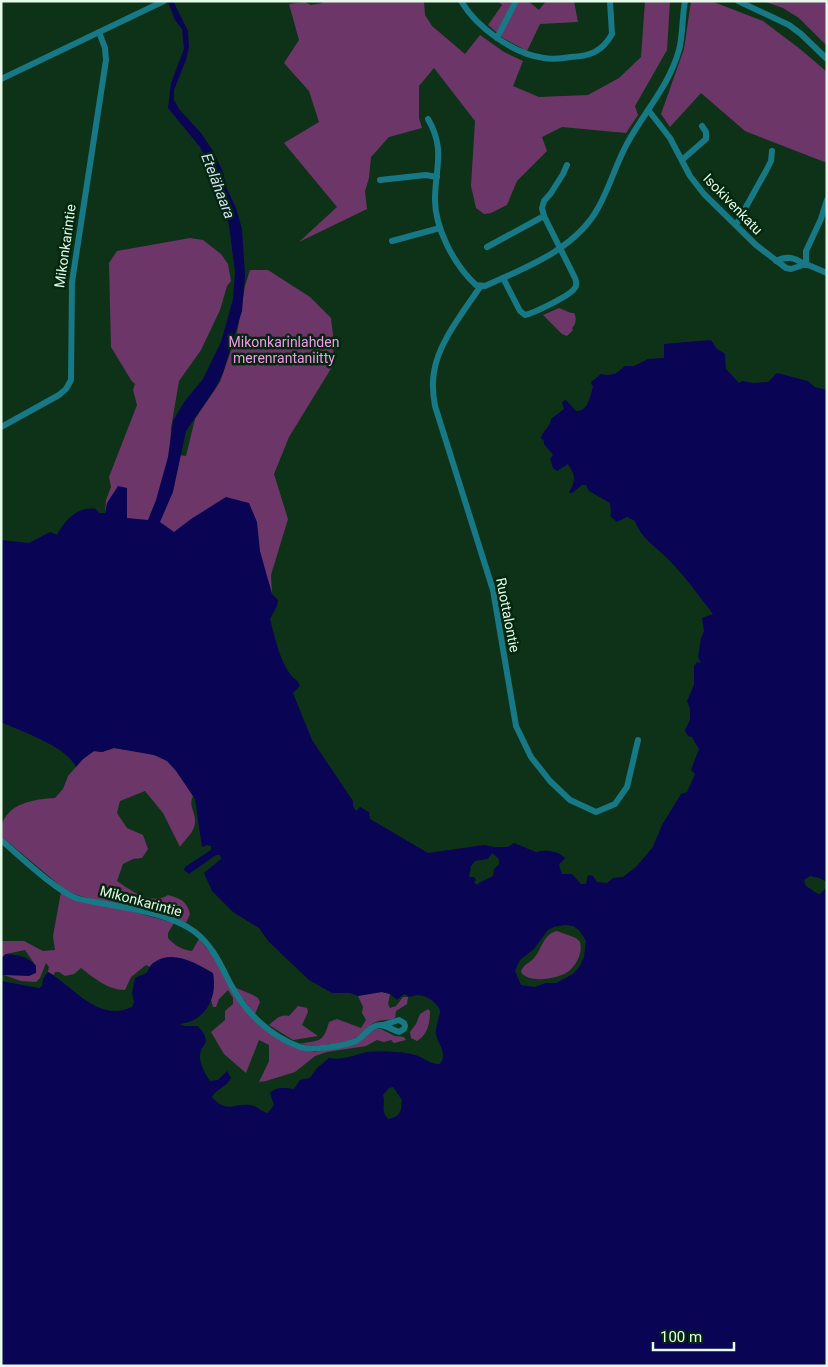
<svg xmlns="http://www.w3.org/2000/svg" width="828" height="1367" font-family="Roboto,sans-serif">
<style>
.green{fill:#6d3669}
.water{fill:#090554;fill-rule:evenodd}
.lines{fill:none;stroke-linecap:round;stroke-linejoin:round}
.minor{stroke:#177886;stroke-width:6}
.labels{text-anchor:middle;stroke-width:5;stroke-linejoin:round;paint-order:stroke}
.street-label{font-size:14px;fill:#e5fae8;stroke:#03280f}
.park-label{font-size:14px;fill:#f896f0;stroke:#03280f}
.water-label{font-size:15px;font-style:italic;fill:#d5def4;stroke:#03280f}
</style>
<rect width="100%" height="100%" fill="#0e3218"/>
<g class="green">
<path d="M322,1H424L425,15L432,26L465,54L480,35L504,52L523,61L513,86L539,97L588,95L619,78L641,57L645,1H670L667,50L635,106L638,115L626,133L562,127L542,137L547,151L517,181L507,205L491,213L484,214L476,208L471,186L475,121L434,68L419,86V118L422,128L389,137L371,157L369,178L365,191L367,209L299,242L337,207L284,143L319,122L309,91L284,63L299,40L289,4L305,2L311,5L322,3Z"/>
<path d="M498,1H528L539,10L546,1H574L578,22L540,24L527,51L503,38L488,25L502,5Z"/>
<path d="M691,1H711L763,21L800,49L827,72V163L745,131L701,93L670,127L661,114L684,49Z"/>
<path d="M763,1H827V46L799,18L783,8Z"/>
<path d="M190,238L203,240L221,254L228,264L231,281L227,286L220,310L201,350L179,381L171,428L170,454L186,456L195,419L220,382L237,333L245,286L250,270H268L310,297L331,318L334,344L332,367L289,437L274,474L288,519L271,575L272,594L268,580L101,560L106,500L111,487L109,477L137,405L133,390L135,384L131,380L111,347L109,263L117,251Z"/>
<path d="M559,308L571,313H574C577,318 576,324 572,328L573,330L567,336L562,334L543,315Z"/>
<path d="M114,748C130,751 153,751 167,761C178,769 186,785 193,796C188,807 196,812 195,823C194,833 185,839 180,847L163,813L145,791L120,801L117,813L127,828L143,835L148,849L142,858L133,859L123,864L117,881C130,890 152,906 168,895C180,898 187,901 190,914L186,923C166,913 142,907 120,904C101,900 81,899 64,889L1,836C1,833 0,827 2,824C9,803 35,799 55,798L63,789L68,776L83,759L94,751L102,752Z"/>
<path d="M61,892L174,923L168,933V938C174,945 182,950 192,951L199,939L212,955L239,1003L248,1014L299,1048L314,1052L350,1045L376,1029H381L395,1036L404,1037L406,1040L394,1043L391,1040L384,1042L377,1040L366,1046L327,1052L315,1056L295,1072L266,1081L259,1082L269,1061V1045L259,1040L246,1073L224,1054L211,1032L225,1020V1011L233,1004V998L228,990L219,999L216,1007H213L211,1000L205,1010L151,966L150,967L146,965L131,977L125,990C108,990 94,978 81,968L74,974L65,976L59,972H55L54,975L48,972L49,967L46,963L40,978L36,982L21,981L4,975H16L36,966L25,950L6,954L1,958V941H24L43,951L55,950L53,936Z"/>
<path d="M557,931L576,938L580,942C583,952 577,964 569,971C559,979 528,984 521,972C523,964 529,964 534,958C543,948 542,935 557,931Z"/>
<path d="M234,987L253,995L258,998L260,1002L255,1014Z"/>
<path d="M374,992H382L390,994L388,1004L390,1008L396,1006L403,997H408L407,1004L396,1011L395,1018C389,1021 382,1019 376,1022C369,1025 364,1033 357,1037C343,1045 315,1047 299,1044C320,1040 323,1043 329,1022L337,1019L361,1028L366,1020L362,1013L363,1007L358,996Z"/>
<path d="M298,1006L307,1008L308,1012L302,1025L318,1036L293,1040L269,1025C276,1019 280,1014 289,1016Z"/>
<path d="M428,1009L430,1011C430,1022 428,1035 417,1041L411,1038L410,1032L416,1024L420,1014Z"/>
</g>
<g class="water">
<path d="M173,1L188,31L189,47L186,60L174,90V100L179,109L201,133L213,151L223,172L227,189L236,208L242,229L245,275L242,311L223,373L215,389L186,431L173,492L160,522L174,532L191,519L226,497L249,503L257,522L260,551L272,594L278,600L277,606L270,619C275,637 279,659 290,674C293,679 298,679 300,686L293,693L312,740L353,801V806L356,811L360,807L369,812L370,819L428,853L484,845L494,847H508L514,843L536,852C545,849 559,851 565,858L559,865L562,874H572L581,884H586L588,875L593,876L597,882L607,883L613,878L623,877L636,867L653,847L662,825L681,794L687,792L695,774L691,770L699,749L692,737L688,736L685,730L690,720V709L687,701L694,685V666L697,662L701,663L698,657L701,638L704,631L702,618L713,614C699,596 686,578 671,562C658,548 641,539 635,521L627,517L617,522L610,516L611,513L610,503L589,491L586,485H582L572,493H569C576,478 576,478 568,464L557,471L553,468L550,459L553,455L544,444V441L541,438C543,430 550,428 551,419L564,409L562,402L566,400L576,411C588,412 590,396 593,387L591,382L601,374L606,375L615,374L625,366H634L648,359L664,358V344L711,340L717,349L725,354L726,369L739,383L742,381L754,383L768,382L777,373L808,381L815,387L827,390V795L825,797L827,800V882L819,878L810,876L804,880L806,886L818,894H820L827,887V1366H1V981L39,988L42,986L43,979L48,972C74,987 99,1023 132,1007L134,1002L132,993L135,978C138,976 143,975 146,973C149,970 150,965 153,963C173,949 195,963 213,973C218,998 205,1022 179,1024L184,1026H198C202,1031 208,1037 205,1044C204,1046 201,1048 201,1051C197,1060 205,1074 210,1081L218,1080L227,1071L231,1078C227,1087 216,1089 212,1097C227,1114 233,1103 250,1105C258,1106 261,1112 268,1113L274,1105L270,1093C276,1086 286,1088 294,1089L300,1080L310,1078L317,1068L329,1058C342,1061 354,1055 367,1052C376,1051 386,1051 395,1052C401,1052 409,1053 415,1055C424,1057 430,1065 440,1064C448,1053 438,1045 436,1034C435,1026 440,1018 440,1010C434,999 422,992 410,997L404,994L397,1000L390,994L382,992L358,996L350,993H332L309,980L269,942L259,928L233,912L212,891L204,873L221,859L220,855H216L189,874L184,870L185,867L211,850V846L207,845L202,847L195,799L176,771L167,761L154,755L114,748L102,752L94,751L83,759L76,767C66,746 22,732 1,722V540L29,543L50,532L57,535C65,520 78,506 96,509L99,513H105L107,503L118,486L127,488V518L148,520L156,500L168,457L173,421L184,402L203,379L221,342L233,299L235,272L229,225L217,181L200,147L168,108L171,83L184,49L182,29L175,20L168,2ZM492,853L499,859V864L494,869L493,876L479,883L478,885L474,883L476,880L474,877H469L471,866L475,861L488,859ZM565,925L573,926L579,930L586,941L584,957L580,966L573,974L556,983H546L535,987L521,985L515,971L520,960L534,949L548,930L554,927ZM393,1087L402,1100C401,1111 401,1117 388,1119C380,1110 386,1104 383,1095L389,1088Z"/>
<path d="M6,954C18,955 28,956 36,966V973L29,976L4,975L1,976V958Z"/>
</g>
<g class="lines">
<g class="minor">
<path d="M461,1C477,28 514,54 544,58C553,60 563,58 571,57C590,56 602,52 612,34L610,1"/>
<path d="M738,1L789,25L801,34L827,59"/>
<path d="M497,38L516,1"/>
<path d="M1,79L164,1"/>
<path d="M649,111L670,138L690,176L704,194L756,245L786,268L791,269L806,264L827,273"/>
<path d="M428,119C445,148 436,166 435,197C434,227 454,265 476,285L485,286C525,268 576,249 598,208C610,187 616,163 628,142C645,111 669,86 679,50C683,35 682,17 685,1"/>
<path d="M682,160L706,139V132L702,126"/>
<path d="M380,180L426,175L437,177"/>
<path d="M736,225L767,169L771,161L772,151"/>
<path d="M392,241L440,228"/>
<path d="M487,247L544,216"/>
<path d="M776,261C786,256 795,257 803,264"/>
<path d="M806,264V251L821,219L827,200"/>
<path d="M503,278L520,311L525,315C534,313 569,296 574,289C577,286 577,283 575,278L544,216L542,208L544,201L551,193L563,174L567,165"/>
<path d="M480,287C464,311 438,343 434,372C432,383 433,395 435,406L493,590L516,726L531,757L550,781L570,800L596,812L615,804L627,787L638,740"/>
<path d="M1,427L59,395L66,389L71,380L72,282L106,60L105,48L99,32"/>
<path d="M1,840C20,856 55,890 76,898C85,901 96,902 106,904C134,909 173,915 195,932C213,946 221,966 231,985C246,1013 270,1036 300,1047C312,1051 344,1046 356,1041C365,1036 370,1025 381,1025C387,1026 393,1030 399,1032L404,1029L405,1026L404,1023L399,1020L383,1025"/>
</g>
</g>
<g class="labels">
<g class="street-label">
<text transform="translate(733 204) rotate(46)" y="5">Isokivenkatu</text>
<text transform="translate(65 246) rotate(-82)" y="5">Mikonkarintie</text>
<text transform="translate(508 615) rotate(79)" y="5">Ruottalontie</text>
<text transform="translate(141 901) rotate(15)" y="5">Mikonkarintie</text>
</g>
<g class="park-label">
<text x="284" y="347">Mikonkarinlahden<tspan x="284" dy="16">merenrantaniitty</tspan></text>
</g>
<g class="water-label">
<text transform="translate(218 186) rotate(69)" y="5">Etelähaara</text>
</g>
</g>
<rect width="828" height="1367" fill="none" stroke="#e5fae8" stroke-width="5"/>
<path d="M653 1342v8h81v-8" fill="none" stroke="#e5fae8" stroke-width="2.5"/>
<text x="660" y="1342" font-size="15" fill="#e5fae8" stroke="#03280f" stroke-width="4" paint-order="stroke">100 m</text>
</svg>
